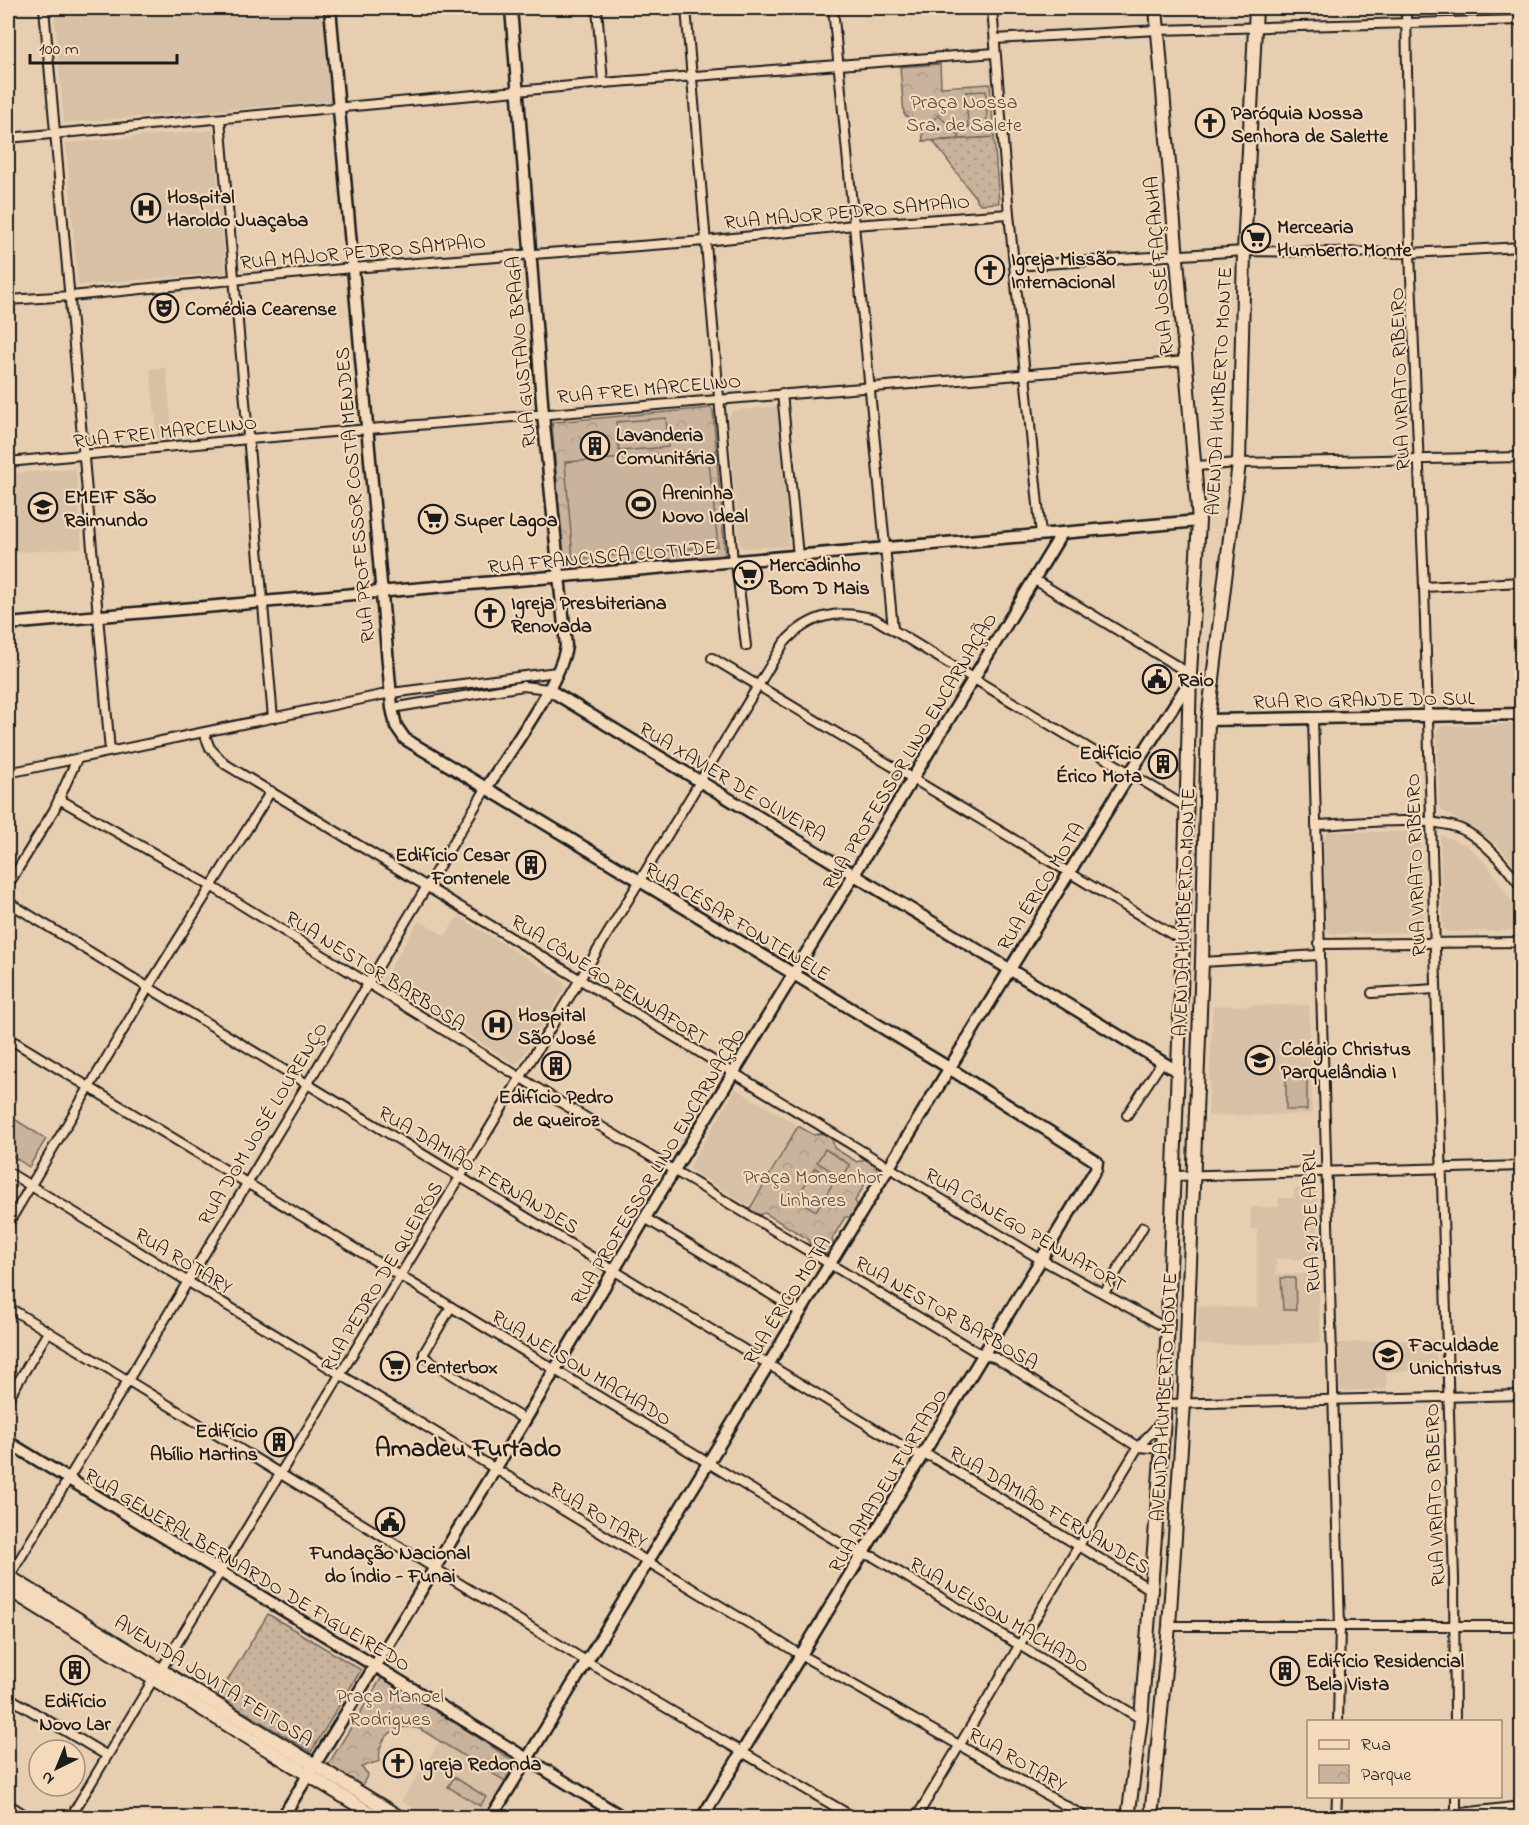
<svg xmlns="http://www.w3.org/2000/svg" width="1529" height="1825" font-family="'Indie Flower',sans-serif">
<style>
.built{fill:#d7c0a5}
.grass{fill:url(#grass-dots);stroke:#72685c;stroke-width:1.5}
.park{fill:url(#park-crowns);stroke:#72685c;stroke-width:1.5}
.garden{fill:#c9b39c;stroke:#72685c;stroke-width:1.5}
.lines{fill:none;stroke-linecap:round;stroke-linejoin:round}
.street-casing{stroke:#1c1c1c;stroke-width:12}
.secondary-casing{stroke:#1c1c1c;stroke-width:15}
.primary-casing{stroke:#1c1c1c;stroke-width:16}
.street{stroke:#f4d9bb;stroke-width:8}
.secondary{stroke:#f4d9bb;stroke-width:10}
.primary{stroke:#f4d9bb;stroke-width:12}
.labels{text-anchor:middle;stroke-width:4.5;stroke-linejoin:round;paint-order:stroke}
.park-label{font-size:20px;fill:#504942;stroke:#f4d9bb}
.poi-label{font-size:20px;font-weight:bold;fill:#1c1c1c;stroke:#f4d9bb;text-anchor:start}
.street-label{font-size:20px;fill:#1c1c1c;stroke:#f4d9bb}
.district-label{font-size:26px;font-weight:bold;fill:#1c1c1c;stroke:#f4d9bb}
</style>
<defs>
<pattern id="grass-dots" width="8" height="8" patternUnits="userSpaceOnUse" patternTransform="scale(1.5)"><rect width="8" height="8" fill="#c9b39c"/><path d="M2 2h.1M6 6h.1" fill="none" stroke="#ac9986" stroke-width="1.8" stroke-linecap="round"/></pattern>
<pattern id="park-crowns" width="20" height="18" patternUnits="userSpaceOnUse" patternTransform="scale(1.5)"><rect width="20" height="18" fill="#c9b39c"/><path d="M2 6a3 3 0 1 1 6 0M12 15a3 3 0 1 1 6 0" fill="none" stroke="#ac9986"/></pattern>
</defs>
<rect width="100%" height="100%" fill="#e7ceb1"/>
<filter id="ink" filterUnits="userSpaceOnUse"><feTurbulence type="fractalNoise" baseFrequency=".0167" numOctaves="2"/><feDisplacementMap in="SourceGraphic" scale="12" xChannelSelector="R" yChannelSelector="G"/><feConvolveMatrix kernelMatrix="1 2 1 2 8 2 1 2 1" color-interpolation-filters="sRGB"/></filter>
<g filter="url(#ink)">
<g class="built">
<path d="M54,8H322L330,101L64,123Z"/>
<path d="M213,130L226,273L78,285L66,143Z"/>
<path d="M166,368L173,440L158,441L150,369Z"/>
<path d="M778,406L789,546L742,548L740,545L728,417L733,411Z"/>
<path d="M76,469L82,548L8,553V473Z"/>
<path d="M1521,724H1522L1521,871L1496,844L1443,811L1439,805L1437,732L1441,726Z"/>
<path d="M1328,832H1413L1420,838L1424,926L1419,932L1331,934L1326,929L1324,838Z"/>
<path d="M1443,836L1466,845L1487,864L1521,916V930L1448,932L1443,928L1440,837Z"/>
<path d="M458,916L563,981L565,988L519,1062L515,1064L382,981L419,920L445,936Z"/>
<path d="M1309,1005L1312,1114L1208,1116L1213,1006Z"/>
<path d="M736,1089L797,1125L749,1206L691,1170V1164Z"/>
<path d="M1317,1188L1318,1259H1276V1274H1318L1321,1343L1197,1345L1198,1306L1257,1308V1229H1251V1207H1279V1198H1294V1189Z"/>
<path d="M1435,1339L1437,1370L1386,1372L1387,1389L1343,1391L1340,1388L1339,1343Z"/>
<path d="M440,1741L505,1781L482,1817H427L401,1801Z"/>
</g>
<g class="grass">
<path d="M994,137L999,203L980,204L933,141Z"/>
<path d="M268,1614L361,1670L311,1752L218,1696Z"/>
</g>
<g class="park">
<path d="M940,64L941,87L990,84L994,137L923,141L922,129L904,114L900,67Z"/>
<path d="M711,408L713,411L725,554L723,556L564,570L552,425L554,422Z"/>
<path d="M798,1126L814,1135L823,1133L832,1138L834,1148L857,1162L865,1159L875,1164L878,1172L873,1181L866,1182L855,1201L858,1206L852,1217H845L832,1239L834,1246L825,1255L810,1247L808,1239L765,1213L758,1215L749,1210Z"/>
<path d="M386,1676L516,1763L505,1781L420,1729C397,1722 376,1737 380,1761L361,1767L368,1774L362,1786L330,1767L329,1763L382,1677Z"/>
</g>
<g class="garden">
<path d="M986,91L987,127H968L966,92Z"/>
<path d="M938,115L959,135V139L923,141V131Z"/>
<path d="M666,418L668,447L619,451L616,422Z"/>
<path d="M708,453L718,546L573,559L565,462Z"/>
<rect x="1286" y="1074" width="21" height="36"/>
<path d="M8,1115L46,1139L29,1167L8,1153Z"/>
<path d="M825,1149L850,1165L842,1178L817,1162Z"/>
<path d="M815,1168L835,1180L816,1211L796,1199Z"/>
<path d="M1281,1278H1295L1296,1310H1283Z"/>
<path d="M454,1777L486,1797L480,1806L448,1787Z"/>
</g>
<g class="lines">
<g class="street-casing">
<g id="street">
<path d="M44,8L110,751"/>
<path d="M597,8L603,83"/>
<path d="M686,8L733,562L737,570L746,646"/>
<path d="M833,8L893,629"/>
<path d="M992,8L1009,214L1041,535"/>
<path d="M1406,8L1410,253L1424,587L1454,1579L1455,1722"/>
<path d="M995,39L1158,30L1522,20"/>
<path d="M220,119L273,718"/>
<path d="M8,138L603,83L995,53"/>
<path d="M1014,266L1244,251L1410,253L1522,247"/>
<path d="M8,300L71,296L352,268L705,241L854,225L1009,214"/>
<path d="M782,393L798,556"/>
<path d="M8,462L249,439L1186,361"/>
<path d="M1196,466L1239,463L1522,457"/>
<path d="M1035,580L1190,674"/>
<path d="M1424,587L1522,582"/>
<path d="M712,658L1183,941"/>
<path d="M392,708L523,686L548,689"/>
<path d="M1313,719L1340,1626L1338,1722"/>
<path d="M204,733L210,748L225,764L1035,1256L1168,1329"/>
<path d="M8,773L391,693L557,672"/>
<path d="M59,799L211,886L550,1096L975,1351L996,1358L1138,1447L1162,1449"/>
<path d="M1316,825C1356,824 1433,813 1467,832C1489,845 1507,867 1522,888"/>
<path d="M8,885L54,810L77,759"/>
<path d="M8,902L914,1453L932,1457L1150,1589"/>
<path d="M1319,944L1522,942"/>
<path d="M1202,962L1319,955"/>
<path d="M1372,993L1435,989"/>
<path d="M8,1038C291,1208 573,1380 855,1552L874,1557L1141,1719"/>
<path d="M1127,1115L1162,1062"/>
<path d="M8,1172L801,1655L1087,1818"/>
<path d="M1173,1176L1522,1166"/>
<path d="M645,1218L800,1312"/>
<path d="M8,1224L154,978L271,791"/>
<path d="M1104,1293L1143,1227"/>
<path d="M8,1307L586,1661L855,1818"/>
<path d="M451,1307L424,1353V1357L525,1420"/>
<path d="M8,1399L48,1332"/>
<path d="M1165,1404L1522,1395"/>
<path d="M9,1577L487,787"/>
<path d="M1169,1626H1522"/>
<path d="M161,1670L784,643C810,614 838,609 875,619L1186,807"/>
<path d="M8,1697L106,1755"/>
<path d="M1456,1796V1816"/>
<path d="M8,1804L30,1818"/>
<path d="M70,1818L154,1678"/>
<path d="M916,1818L1138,1447L1163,1420"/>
<path d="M1336,1818L1337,1796"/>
<path d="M1418,1818L1522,1806"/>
</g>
</g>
<g class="secondary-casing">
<g id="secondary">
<path d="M330,8L392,708L396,726L405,739L941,1063L1097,1162L1096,1169L702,1818"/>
<path d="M8,624L1199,521"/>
<path d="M548,689L1177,1071"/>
<path d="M1208,720L1522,714"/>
<path d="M487,787C508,753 561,682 566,646L543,414L511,8"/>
<path d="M8,1442L624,1818"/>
<path d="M282,1818L525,1420L645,1218L1062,533"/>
<path d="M491,1818L1130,773L1190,681"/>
</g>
</g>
<g class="primary-casing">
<g id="primary">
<path d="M8,1576L401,1818"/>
<path d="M8,1589L378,1818"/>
<path d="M1128,1818L1141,1719L1164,1419L1183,941L1190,674L1199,521L1156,8"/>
<path d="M1151,1818L1169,1626L1185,1388L1202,962L1208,720L1239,463L1244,251L1256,8"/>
</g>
</g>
<use href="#street" class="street"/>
<use href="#secondary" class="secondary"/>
<use href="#primary" class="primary"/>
</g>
</g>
<defs>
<g id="church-ring" transform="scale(1.5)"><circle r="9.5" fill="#f4d9bb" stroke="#1c1c1c" stroke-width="1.5"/><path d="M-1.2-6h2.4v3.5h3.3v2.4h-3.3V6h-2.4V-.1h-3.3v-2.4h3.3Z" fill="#1c1c1c"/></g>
<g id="hospital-ring" transform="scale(1.5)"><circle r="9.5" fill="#f4d9bb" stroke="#1c1c1c" stroke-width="1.5"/><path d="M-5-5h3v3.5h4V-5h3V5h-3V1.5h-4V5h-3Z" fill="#1c1c1c"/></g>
<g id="supermarket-ring" transform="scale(1.5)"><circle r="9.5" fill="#f4d9bb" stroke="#1c1c1c" stroke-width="1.5"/><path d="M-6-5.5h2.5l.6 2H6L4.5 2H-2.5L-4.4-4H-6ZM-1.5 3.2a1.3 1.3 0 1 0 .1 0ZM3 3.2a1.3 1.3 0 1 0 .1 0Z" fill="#1c1c1c"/></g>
<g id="theatre-ring" transform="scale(1.5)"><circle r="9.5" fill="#f4d9bb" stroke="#1c1c1c" stroke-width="1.5"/><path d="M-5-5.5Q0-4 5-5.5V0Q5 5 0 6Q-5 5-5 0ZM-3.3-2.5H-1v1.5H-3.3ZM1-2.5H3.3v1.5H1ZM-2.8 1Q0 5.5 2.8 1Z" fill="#1c1c1c"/></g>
<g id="building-ring" transform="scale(1.5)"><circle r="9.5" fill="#f4d9bb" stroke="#1c1c1c" stroke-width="1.5"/><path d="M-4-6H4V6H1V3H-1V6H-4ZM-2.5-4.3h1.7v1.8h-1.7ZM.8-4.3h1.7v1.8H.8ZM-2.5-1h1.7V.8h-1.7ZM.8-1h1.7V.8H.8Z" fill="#1c1c1c"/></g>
<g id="stadium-ring" transform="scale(1.5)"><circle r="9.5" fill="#f4d9bb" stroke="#1c1c1c" stroke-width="1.5"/><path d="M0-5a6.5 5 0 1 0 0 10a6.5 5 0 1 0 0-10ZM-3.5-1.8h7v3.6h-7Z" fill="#1c1c1c"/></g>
<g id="school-ring" transform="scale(1.5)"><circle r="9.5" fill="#f4d9bb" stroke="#1c1c1c" stroke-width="1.5"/><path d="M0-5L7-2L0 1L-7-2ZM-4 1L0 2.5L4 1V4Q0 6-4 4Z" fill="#1c1c1c"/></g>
<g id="civic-ring" transform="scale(1.5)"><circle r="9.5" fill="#f4d9bb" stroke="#1c1c1c" stroke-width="1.5"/><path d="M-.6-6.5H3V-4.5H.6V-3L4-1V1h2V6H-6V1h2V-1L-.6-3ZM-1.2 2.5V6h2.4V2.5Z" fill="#1c1c1c"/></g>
<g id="university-ring" transform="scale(1.5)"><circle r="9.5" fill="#f4d9bb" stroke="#1c1c1c" stroke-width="1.5"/><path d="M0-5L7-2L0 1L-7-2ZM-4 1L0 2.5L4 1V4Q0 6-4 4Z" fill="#1c1c1c"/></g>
</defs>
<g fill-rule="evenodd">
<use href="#church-ring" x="1210" y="123"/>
<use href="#hospital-ring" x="146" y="208"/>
<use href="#supermarket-ring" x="1256" y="238"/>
<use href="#church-ring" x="990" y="270"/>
<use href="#theatre-ring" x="164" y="308"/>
<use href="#building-ring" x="595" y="446"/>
<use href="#stadium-ring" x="641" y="504"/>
<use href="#school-ring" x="43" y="507"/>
<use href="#supermarket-ring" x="433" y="519"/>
<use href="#supermarket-ring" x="748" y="575"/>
<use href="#church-ring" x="490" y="613"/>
<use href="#civic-ring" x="1157" y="679"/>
<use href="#building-ring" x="1163" y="764"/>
<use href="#building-ring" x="531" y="865"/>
<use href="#hospital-ring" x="497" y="1025"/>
<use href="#school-ring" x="1260" y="1060"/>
<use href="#building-ring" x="556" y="1066"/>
<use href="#university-ring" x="1388" y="1355"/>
<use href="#supermarket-ring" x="395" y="1366"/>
<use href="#building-ring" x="279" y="1442"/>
<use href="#civic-ring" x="390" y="1522"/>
<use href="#building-ring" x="75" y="1670"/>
<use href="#building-ring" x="1285" y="1671"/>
<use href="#church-ring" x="398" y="1763"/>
</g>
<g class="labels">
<g class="park-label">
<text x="964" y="108">Praça Nossa<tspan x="964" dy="23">Sra. de Salete</tspan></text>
<text x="813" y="1183">Praça Monsenhor<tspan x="813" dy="23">Linhares</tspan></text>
<text x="390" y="1702">Praça Manoel<tspan x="390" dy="23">Rodrigues</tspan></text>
</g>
<g class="poi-label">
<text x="1231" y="119">Paróquia Nossa<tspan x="1231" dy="23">Senhora de Salette</tspan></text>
<text x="167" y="203">Hospital<tspan x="167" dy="23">Haroldo Juaçaba</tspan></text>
<text x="1277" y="233">Mercearia<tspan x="1277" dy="23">Humberto Monte</tspan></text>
<text x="1011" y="265">Igreja Missão<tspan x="1011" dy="23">Internacional</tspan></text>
<text x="185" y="315">Comédia Cearense</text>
<text x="616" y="441">Lavanderia<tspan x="616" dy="23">Comunitária</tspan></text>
<text x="662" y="499">Areninha<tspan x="662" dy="23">Novo Ideal</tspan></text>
<text x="64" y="503">EMEIF São<tspan x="64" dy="23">Raimundo</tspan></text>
<text x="454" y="526">Super Lagoa</text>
<text x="769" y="571">Mercadinho<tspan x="769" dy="23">Bom D Mais</tspan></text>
<text x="511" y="609">Igreja Presbiteriana<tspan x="511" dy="23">Renovada</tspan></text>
<text x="1178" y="686">Raio</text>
<text x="1142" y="759" text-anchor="end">Edifício<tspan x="1142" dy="23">Érico Mota</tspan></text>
<text x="510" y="861" text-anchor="end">Edifício Cesar<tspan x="510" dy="23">Fontenele</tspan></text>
<text x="518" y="1021">Hospital<tspan x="518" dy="23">São José</tspan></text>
<text x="1281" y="1055">Colégio Christus<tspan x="1281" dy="23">Parquelândia I</tspan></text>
<text x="556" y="1103" text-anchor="middle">Edifício Pedro<tspan x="556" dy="23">de Queiroz</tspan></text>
<text x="1409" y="1351">Faculdade<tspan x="1409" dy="23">Unichristus</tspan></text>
<text x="416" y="1373">Centerbox</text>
<text x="258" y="1437" text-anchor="end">Edifício<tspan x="258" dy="23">Abílio Martins</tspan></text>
<text x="390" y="1559" text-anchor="middle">Fundação Nacional<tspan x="390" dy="23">do Índio - Funai</tspan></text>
<text x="1306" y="1667">Edifício Residencial<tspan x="1306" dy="23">Bela Vista</tspan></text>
<text x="75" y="1707" text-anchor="middle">Edifício<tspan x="75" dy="23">Novo Lar</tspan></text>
<text x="419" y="1770">Igreja Redonda</text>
</g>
<g class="street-label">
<text transform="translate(847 211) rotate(-5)" y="7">RUA MAJOR PEDRO SAMPAIO</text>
<text transform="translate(363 251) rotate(-5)" y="7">RUA MAJOR PEDRO SAMPAIO</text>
<text transform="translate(1158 266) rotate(-95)" y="7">RUA JOSÉ FAÇANHA</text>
<text transform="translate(520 352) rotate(-95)" y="7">RUA GUSTAVO BRAGA</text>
<text transform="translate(1399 379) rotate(-92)" y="7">RUA VIRIATO RIBEIRO</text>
<text transform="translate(649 388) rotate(-5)" y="7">RUA FREI MARCELINO</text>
<text transform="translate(1218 391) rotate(-87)" y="7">AVENIDA HUMBERTO MONTE</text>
<text transform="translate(165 431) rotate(-6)" y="7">RUA FREI MARCELINO</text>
<text transform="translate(354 495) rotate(-95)" y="7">RUA PROFESSOR COSTA MENDES</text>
<text transform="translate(602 556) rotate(-5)" y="7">RUA FRANCISCA CLOTILDE</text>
<text transform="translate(1364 699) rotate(-1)" y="7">RUA RIO GRANDE DO SUL</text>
<text transform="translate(909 751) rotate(-59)" y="7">RUA PROFESSOR LINO ENCARNAÇÃO</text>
<text transform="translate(733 781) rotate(31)" y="7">RUA XAVIER DE OLIVEIRA</text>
<text transform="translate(1415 865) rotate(-92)" y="7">RUA VIRIATO RIBEIRO</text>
<text transform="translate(1040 886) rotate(-58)" y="7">RUA ÉRICO MOTA</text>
<text transform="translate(1183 912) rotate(-88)" y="7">AVENIDA HUMBERTO MONTE</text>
<text transform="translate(738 921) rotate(31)" y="7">RUA CÉSAR FONTENELE</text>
<text transform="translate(376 970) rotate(32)" y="7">RUA NESTOR BARBOSA</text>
<text transform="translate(610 979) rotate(32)" y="7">RUA CÔNEGO PENNAFORT</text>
<text transform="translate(262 1123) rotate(-59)" y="7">RUA DOM JOSÉ LOURENÇO</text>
<text transform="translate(657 1166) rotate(-59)" y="7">RUA PROFESSOR LINO ENCARNAÇÃO</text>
<text transform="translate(479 1169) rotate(31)" y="7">RUA DAMIÃO FERNANDES</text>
<text transform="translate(1310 1221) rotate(-92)" y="7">RUA 21 DE ABRIL</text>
<text transform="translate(1026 1229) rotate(30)" y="7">RUA CÔNEGO PENNAFORT</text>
<text transform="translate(184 1260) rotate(31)" y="7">RUA ROTARY</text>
<text transform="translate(381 1276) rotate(-59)" y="7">RUA PEDRO DE QUEIRÓS</text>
<text transform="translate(786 1300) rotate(-58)" y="7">RUA ÉRICO MOTA</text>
<text transform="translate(947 1312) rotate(30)" y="7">RUA NESTOR BARBOSA</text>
<text transform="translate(582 1367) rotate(31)" y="7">RUA NELSON MACHADO</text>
<text transform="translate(1163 1397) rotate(-87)" y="7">AVENIDA HUMBERTO MONTE</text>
<text transform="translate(887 1480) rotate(-59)" y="7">RUA AMADEU FURTADO</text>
<text transform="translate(1434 1495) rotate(-92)" y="7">RUA VIRIATO RIBEIRO</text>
<text transform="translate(1050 1509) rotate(31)" y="7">RUA DAMIÃO FERNANDES</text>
<text transform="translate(599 1514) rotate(31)" y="7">RUA ROTARY</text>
<text transform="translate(248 1569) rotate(31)" y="7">RUA GENERAL BERNARDO DE FIGUEIREDO</text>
<text transform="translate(1000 1614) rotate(31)" y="7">RUA NELSON MACHADO</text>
<text transform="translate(214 1680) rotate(32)" y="7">AVENIDA JOVITA FEITOSA</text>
<text transform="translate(1018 1759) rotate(30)" y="7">RUA ROTARY</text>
</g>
<g class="district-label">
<text x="468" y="1456">Amadeu Furtado</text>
</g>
</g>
<rect width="1529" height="1825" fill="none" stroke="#f4d9bb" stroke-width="30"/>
<rect x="15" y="15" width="1499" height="1795" fill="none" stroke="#1c1c1c" stroke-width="2" filter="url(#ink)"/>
<rect x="1307" y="1720" width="195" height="78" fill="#f4d9bb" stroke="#9e8d7b" stroke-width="1.5"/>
<rect x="1319" y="1740" width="30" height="9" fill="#f4d9bb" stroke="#9e8d7b" stroke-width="1.5"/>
<text x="1361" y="1750" font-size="18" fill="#1c1c1c">Rua</text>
<rect x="1319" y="1765" width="30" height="18" fill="url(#park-crowns)" stroke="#9e8d7b" stroke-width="1.5"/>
<text x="1361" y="1780" font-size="18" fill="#1c1c1c">Parque</text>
<g transform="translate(57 1768) rotate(223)"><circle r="28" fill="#f4d9bb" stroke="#9e8d7b" stroke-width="1.5"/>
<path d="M0-4.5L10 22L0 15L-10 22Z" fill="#1c1c1c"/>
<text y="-9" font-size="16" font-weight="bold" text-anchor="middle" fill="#1c1c1c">N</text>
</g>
<path d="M30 54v9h147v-9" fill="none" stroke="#1c1c1c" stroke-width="3"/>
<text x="39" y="54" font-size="18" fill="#1c1c1c" stroke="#f4d9bb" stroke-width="4.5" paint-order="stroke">100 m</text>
</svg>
